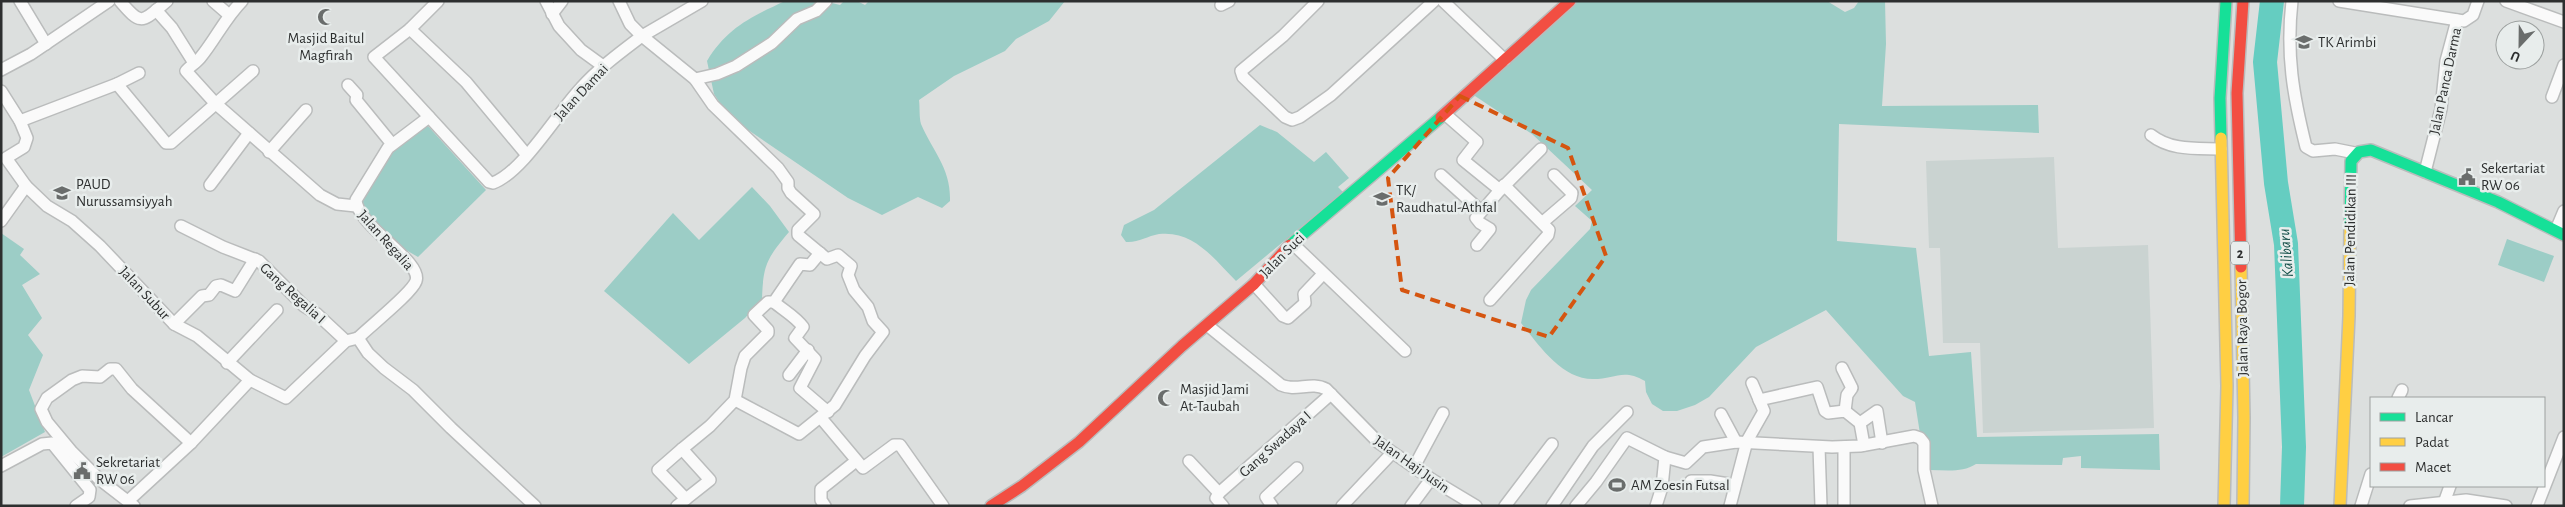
<svg xmlns="http://www.w3.org/2000/svg" width="2565" height="507" font-family="'Alegreya Sans',sans-serif">
<style>
.built{fill:#cad3d1}
.green{fill:#9ccdc6}
.lines{fill:none;stroke-linecap:round;stroke-linejoin:round}
.river{stroke:#65cdc1;stroke-width:24}
.street-casing{stroke:#babcbc;stroke-width:14}
.fast-casing{stroke:#babcbc;stroke-width:14}
.slow-casing{stroke:#babcbc;stroke-width:14}
.jam-casing{stroke:#babcbc;stroke-width:14}
.street{stroke:#fafafa;stroke-width:11}
.fast{stroke:#16e098;stroke-width:11}
.slow{stroke:#ffcf43;stroke-width:11}
.jam{stroke:#f24e42;stroke-width:11}
.marked{fill:none;stroke:#d55510;stroke-width:4;stroke-dasharray:10 6;stroke-linejoin:round}
.labels{text-anchor:middle;stroke-width:5;stroke-linejoin:round;paint-order:stroke}
.shield{fill:#e8edec;stroke:#656868;stroke-width:1}
.shield-label{font-size:14px;font-weight:bold;fill:#2d2f2f}
.poi-label{font-size:15px;fill:#2d2f2f;stroke:#e8edec;text-anchor:start}
.street-label{font-size:15px;fill:#2d2f2f;stroke:#e8edec}
.water-label{font-size:16px;font-style:italic;fill:#114d46;stroke:#e8edec}
</style>
<rect width="100%" height="100%" fill="#dcdfde"/>
<path class="built" d="M2054,157L2058,248L2148,245L2154,428L1983,433L1980,343H1943L1940,248H1929L1926,161Z"/>
<g class="green">
<path d="M785,1H824L840,5L844,1H857L865,5L869,1H1065L1049,21L1016,39L1005,51L954,76L919,100C920,107 919,117 921,124C933,152 951,168 950,201L942,208L918,197L882,215L848,198L729,117L714,94L707,61C727,28 751,17 785,1Z"/>
<path d="M1577,1H1827L1845,12L1854,8L1859,1H1885L1886,44L1882,106L2038,105L2039,133L1839,124L1837,241L1916,248L1929,356L1971,352L1977,437L2159,434L2160,470L2081,468V456L2063,458L2062,465L1976,464C1962,473 1946,470 1929,470L1924,459L1915,402L1903,396L1826,310L1756,347L1709,397L1695,405L1677,411H1663L1652,404L1646,392L1645,381C1623,368 1615,379 1593,379C1561,379 1539,345 1521,323L1526,300L1531,290L1590,229L1592,221L1575,206L1592,190L1532,134L1472,94Z"/>
<path d="M427,125L486,190L418,257L394,243L360,216L359,190L384,156Z"/>
<path d="M1260,125L1277,132L1314,162L1326,152L1349,178L1338,187L1343,192L1236,281C1214,259 1194,230 1159,234C1147,236 1138,243 1126,242L1121,235L1124,225L1154,210Z"/>
<path d="M752,187L770,206L789,232C766,259 763,266 762,300L745,318L689,364L604,291L673,213L699,240Z"/>
<path d="M1,233L24,249L20,255L40,274L22,285L42,318L28,335L43,355L29,390L45,432L1,457Z"/>
<path d="M2507,239L2554,256L2544,282L2498,265Z"/>
</g>
<g class="lines">
<path class="river" d="M2272,1L2265,62L2276,183L2286,244L2294,447L2292,506"/>
<g class="street-casing">
<g id="street">
<path d="M20,1L46,44"/>
<path d="M120,1C142,27 142,22 167,1"/>
<path d="M213,1L228,14"/>
<path d="M242,1C225,18 215,40 200,58C196,63 190,66 186,71L215,103L320,195L337,204L356,206"/>
<path d="M438,1L410,29L374,57L489,182L493,183C523,172 558,112 581,88C599,68 621,52 642,36L630,24L619,1"/>
<path d="M546,1L559,26L581,50L603,66"/>
<path d="M702,1L642,36L695,79L713,105L778,168L788,182V188L791,193L814,214L798,230V235L827,259L838,255L851,266L848,275L854,290L868,307L873,321L883,332L865,356L835,405L799,434L735,400"/>
<path d="M1318,1L1283,36L1241,71L1243,77L1285,117L1292,120L1300,117L1331,95L1434,1"/>
<path d="M1443,1L1505,60"/>
<path d="M2292,1C2286,54 2293,95 2306,147L2313,151L2335,149L2355,153"/>
<path d="M2339,1L2464,21L2473,15L2478,1"/>
<path d="M2506,1L2564,22"/>
<path d="M1221,5L1229,1"/>
<path d="M156,10L172,28L194,63"/>
<path d="M552,14L562,1"/>
<path d="M410,29L466,82L526,154"/>
<path d="M1,70L31,54L109,1"/>
<path d="M695,79L717,74L736,66L772,43L797,19L816,11L826,1"/>
<path d="M117,84L166,143H171L253,71"/>
<path d="M348,85L357,95L356,100L392,144"/>
<path d="M1,91L20,121L27,138L24,147L6,158L26,186L47,206L72,221L100,246L174,324L197,336L250,380L286,398L346,341L358,338"/>
<path d="M2552,97L2564,65"/>
<path d="M1445,114L1477,142L1463,160L1500,190"/>
<path d="M20,121L117,84L139,73"/>
<path d="M2151,135C2171,151 2197,148 2221,149"/>
<path d="M269,152L306,110"/>
<path d="M2425,172L2441,109L2446,61L2457,20"/>
<path d="M1441,175L1481,211"/>
<path d="M210,185L249,133"/>
<path d="M1,221L26,186"/>
<path d="M1543,222L1571,198L1572,193L1554,175"/>
<path d="M181,226L223,247L259,261L304,306L317,314L346,341"/>
<path d="M2556,230L2564,211"/>
<path d="M1292,243L1405,351"/>
<path d="M1477,245L1490,229L1480,223L1476,218L1500,190L1541,149"/>
<path d="M1254,284L1283,316L1288,318L1305,303L1304,294L1323,274"/>
<path d="M1490,300L1548,235L1549,230L1504,185"/>
<path d="M774,302C783,310 796,317 803,327L795,338L815,359L800,388L828,412"/>
<path d="M174,324L202,296L209,295L216,286L221,285L235,291L255,259"/>
<path d="M1207,325L1281,385C1296,392 1311,381 1326,389L1379,443L1431,479L1476,506"/>
<path d="M358,338C370,326 412,293 416,281C423,261 357,226 356,200L388,148L429,117"/>
<path d="M358,338L368,353L384,368L413,390L451,428L535,506"/>
<path d="M227,363L277,310"/>
<path d="M1842,368L1852,388L1847,395L1845,411"/>
<path d="M789,375L808,350"/>
<path d="M2398,398L2402,390"/>
<path d="M1759,400L1817,387L1825,411L1828,413L1845,411L1860,423L1864,445"/>
<path d="M1721,414L1736,442"/>
<path d="M821,418L863,468L894,445H900L943,506"/>
<path d="M1860,423L1877,411L1882,443"/>
<path d="M1819,447L1821,506"/>
<path d="M1844,447V506"/>
<path d="M682,449L658,470L686,499"/>
<path d="M1189,461L1219,493"/>
<path d="M1,466L42,444L52,443L90,490L89,497L76,506"/>
<path d="M1414,467L1443,413"/>
<path d="M1691,481H1710L1735,485"/>
<path d="M1219,493L1331,394"/>
<path d="M1219,493L1216,498L1223,506"/>
<path d="M2445,500L2450,486"/>
<path d="M128,501L191,443L250,380"/>
<path d="M134,506L99,479L72,452L47,422L41,409L47,398L72,380L82,376L100,377L110,369H116L132,389L191,443"/>
<path d="M677,506L710,480L682,449L710,426L735,400L741,368L745,356L768,333V330L754,315L768,302H774L800,264L810,265L820,253"/>
<path d="M825,506L821,500V489L856,461"/>
<path d="M1272,506L1266,497L1297,468"/>
<path d="M1342,506L1392,453"/>
<path d="M1411,506L1431,479"/>
<path d="M1505,506L1552,444"/>
<path d="M1552,506L1593,446L1627,412"/>
<path d="M1576,506L1596,482L1627,438L1665,457L1686,463L1703,447L1736,442L1832,447L1860,446L1914,436L1920,438L1924,443V470L1932,506"/>
<path d="M1656,506L1662,487L1665,457"/>
<path d="M1730,506L1747,441L1764,411L1752,383"/>
<path d="M2361,506L2371,474"/>
<path d="M2410,506L2466,500L2506,506"/>
<path d="M2537,506L2564,437"/>
</g>
</g>
<g class="fast-casing">
<g id="fast">
<path d="M2221,138L2220,98L2226,1"/>
<path d="M2350,228L2351,161L2359,152L2371,150L2498,202L2564,235"/>
<path d="M1290,245L1441,117"/>
</g>
</g>
<g class="slow-casing">
<g id="slow">
<path d="M2221,138L2227,386L2224,506"/>
<path d="M2241,267L2244,418L2243,506"/>
<path d="M2340,506L2349,316L2350,228"/>
</g>
</g>
<g class="jam-casing">
<g id="jam">
<path d="M1441,117L1570,1"/>
<path d="M2241,267L2237,93L2243,1"/>
<path d="M991,506L1022,486L1079,442L1182,346L1254,284L1290,245"/>
</g>
</g>
<use href="#street" class="street"/>
<use href="#fast" class="fast"/>
<use href="#slow" class="slow"/>
<use href="#jam" class="jam"/>
</g>
<path class="marked" d="M1460,96L1568,148L1606,256L1549,337L1402,290L1388,178Z"/>
<defs>
<g id="mosque-bare" transform="scale(1.35)"><path d="M3.5-4.9A6 6 0 1 0 3.5 4.9A5 5 0 1 1 3.5-4.9Z" fill="#6a6d6c" stroke="#e8edec" stroke-width="2.5" paint-order="stroke"/></g>
<g id="school-bare" transform="scale(1.35)"><path d="M0-5L7-2L0 1L-7-2ZM-4 1L0 2.5L4 1V4Q0 6-4 4Z" fill="#6a6d6c" stroke="#e8edec" stroke-width="2.5" paint-order="stroke"/></g>
<g id="civic-bare" transform="scale(1.35)"><path d="M-.6-6.5H3V-4.5H.6V-3L4-1V1h2V6H-6V1h2V-1L-.6-3ZM-1.2 2.5V6h2.4V2.5Z" fill="#6a6d6c" stroke="#e8edec" stroke-width="2.5" paint-order="stroke"/></g>
<g id="stadium-bare" transform="scale(1.35)"><path d="M0-5a6.5 5 0 1 0 0 10a6.5 5 0 1 0 0-10ZM-3.5-1.8h7v3.6h-7Z" fill="#6a6d6c" stroke="#e8edec" stroke-width="2.5" paint-order="stroke"/></g>
</defs>
<g fill-rule="evenodd">
<use href="#mosque-bare" x="326" y="17"/>
<use href="#school-bare" x="2304" y="42"/>
<use href="#civic-bare" x="2467" y="177"/>
<use href="#school-bare" x="62" y="193"/>
<use href="#school-bare" x="1382" y="199"/>
<use href="#mosque-bare" x="1166" y="398"/>
<use href="#civic-bare" x="82" y="471"/>
<use href="#stadium-bare" x="1617" y="485"/>
</g>
<g class="labels">
<rect class="shield" x="2231" y="241.5" width="18" height="23" rx="4"/>
<g class="shield-label">
<text x="2240" y="258">2</text>
</g>
<g class="poi-label">
<text x="326" y="43" text-anchor="middle">Masjid Baitul<tspan x="326" dy="17">Magfirah</tspan></text>
<text x="2318" y="47">TK Arimbi</text>
<text x="2481" y="173">Sekertariat<tspan x="2481" dy="17">RW 06</tspan></text>
<text x="76" y="189">PAUD<tspan x="76" dy="17">Nurussamsiyyah</tspan></text>
<text x="1396" y="195">TK/<tspan x="1396" dy="17">Raudhatul-Athfal</tspan></text>
<text x="1180" y="394">Masjid Jami<tspan x="1180" dy="17">At-Taubah</tspan></text>
<text x="96" y="467">Sekretariat<tspan x="96" dy="17">RW 06</tspan></text>
<text x="1631" y="490">AM Zoesin Futsal</text>
</g>
<g class="street-label">
<text transform="translate(2445 81) rotate(-78)" y="5">Jalan Panca Darma</text>
<text transform="translate(581 92) rotate(-47)" y="5">Jalan Damai</text>
<text transform="translate(2350 230) rotate(-89)" y="5">Jalan Pendidikan III</text>
<text transform="translate(386 240) rotate(48)" y="5">Jalan Regalia</text>
<text transform="translate(1282 255) rotate(-45)" y="5">Jalan Suci</text>
<text transform="translate(145 293) rotate(47)" y="5">Jalan Subur</text>
<text transform="translate(293 293) rotate(42)" y="5">Gang Regalia I</text>
<text transform="translate(2242 328) rotate(-91)" y="5">Jalan Raya Bogor</text>
<text transform="translate(1275 444) rotate(-42)" y="5">Gang Swadaya I</text>
<text transform="translate(1412 464) rotate(35)" y="5">Jalan Haji Jusin</text>
</g>
<g class="water-label">
<text transform="translate(2285 253) rotate(-95)" y="6">Kalibaru</text>
</g>
</g>
<rect width="2565" height="507" fill="none" stroke="#2d2f2f" stroke-width="5"/>
<rect x="2370" y="397" width="175" height="90" fill="#e8edec" stroke="#9da1a0"/>
<rect x="2380" y="413" width="25" height="8" fill="#16e098" stroke="#9da1a0"/>
<text x="2415" y="422" font-size="15" fill="#2d2f2f">Lancar</text>
<rect x="2380" y="438" width="25" height="8" fill="#ffcf43" stroke="#9da1a0"/>
<text x="2415" y="447" font-size="15" fill="#2d2f2f">Padat</text>
<rect x="2380" y="463" width="25" height="8" fill="#f24e42" stroke="#9da1a0"/>
<text x="2415" y="472" font-size="15" fill="#2d2f2f">Macet</text>
<g transform="translate(2520 45) rotate(202)"><circle r="24" fill="#e8edec" stroke="#9da1a0"/>
<path d="M0-4L9 19L0 12L-9 19Z" fill="#6a6d6c"/>
<text y="-8" font-size="14" font-weight="bold" text-anchor="middle" fill="#2d2f2f">U</text>
</g>
</svg>
